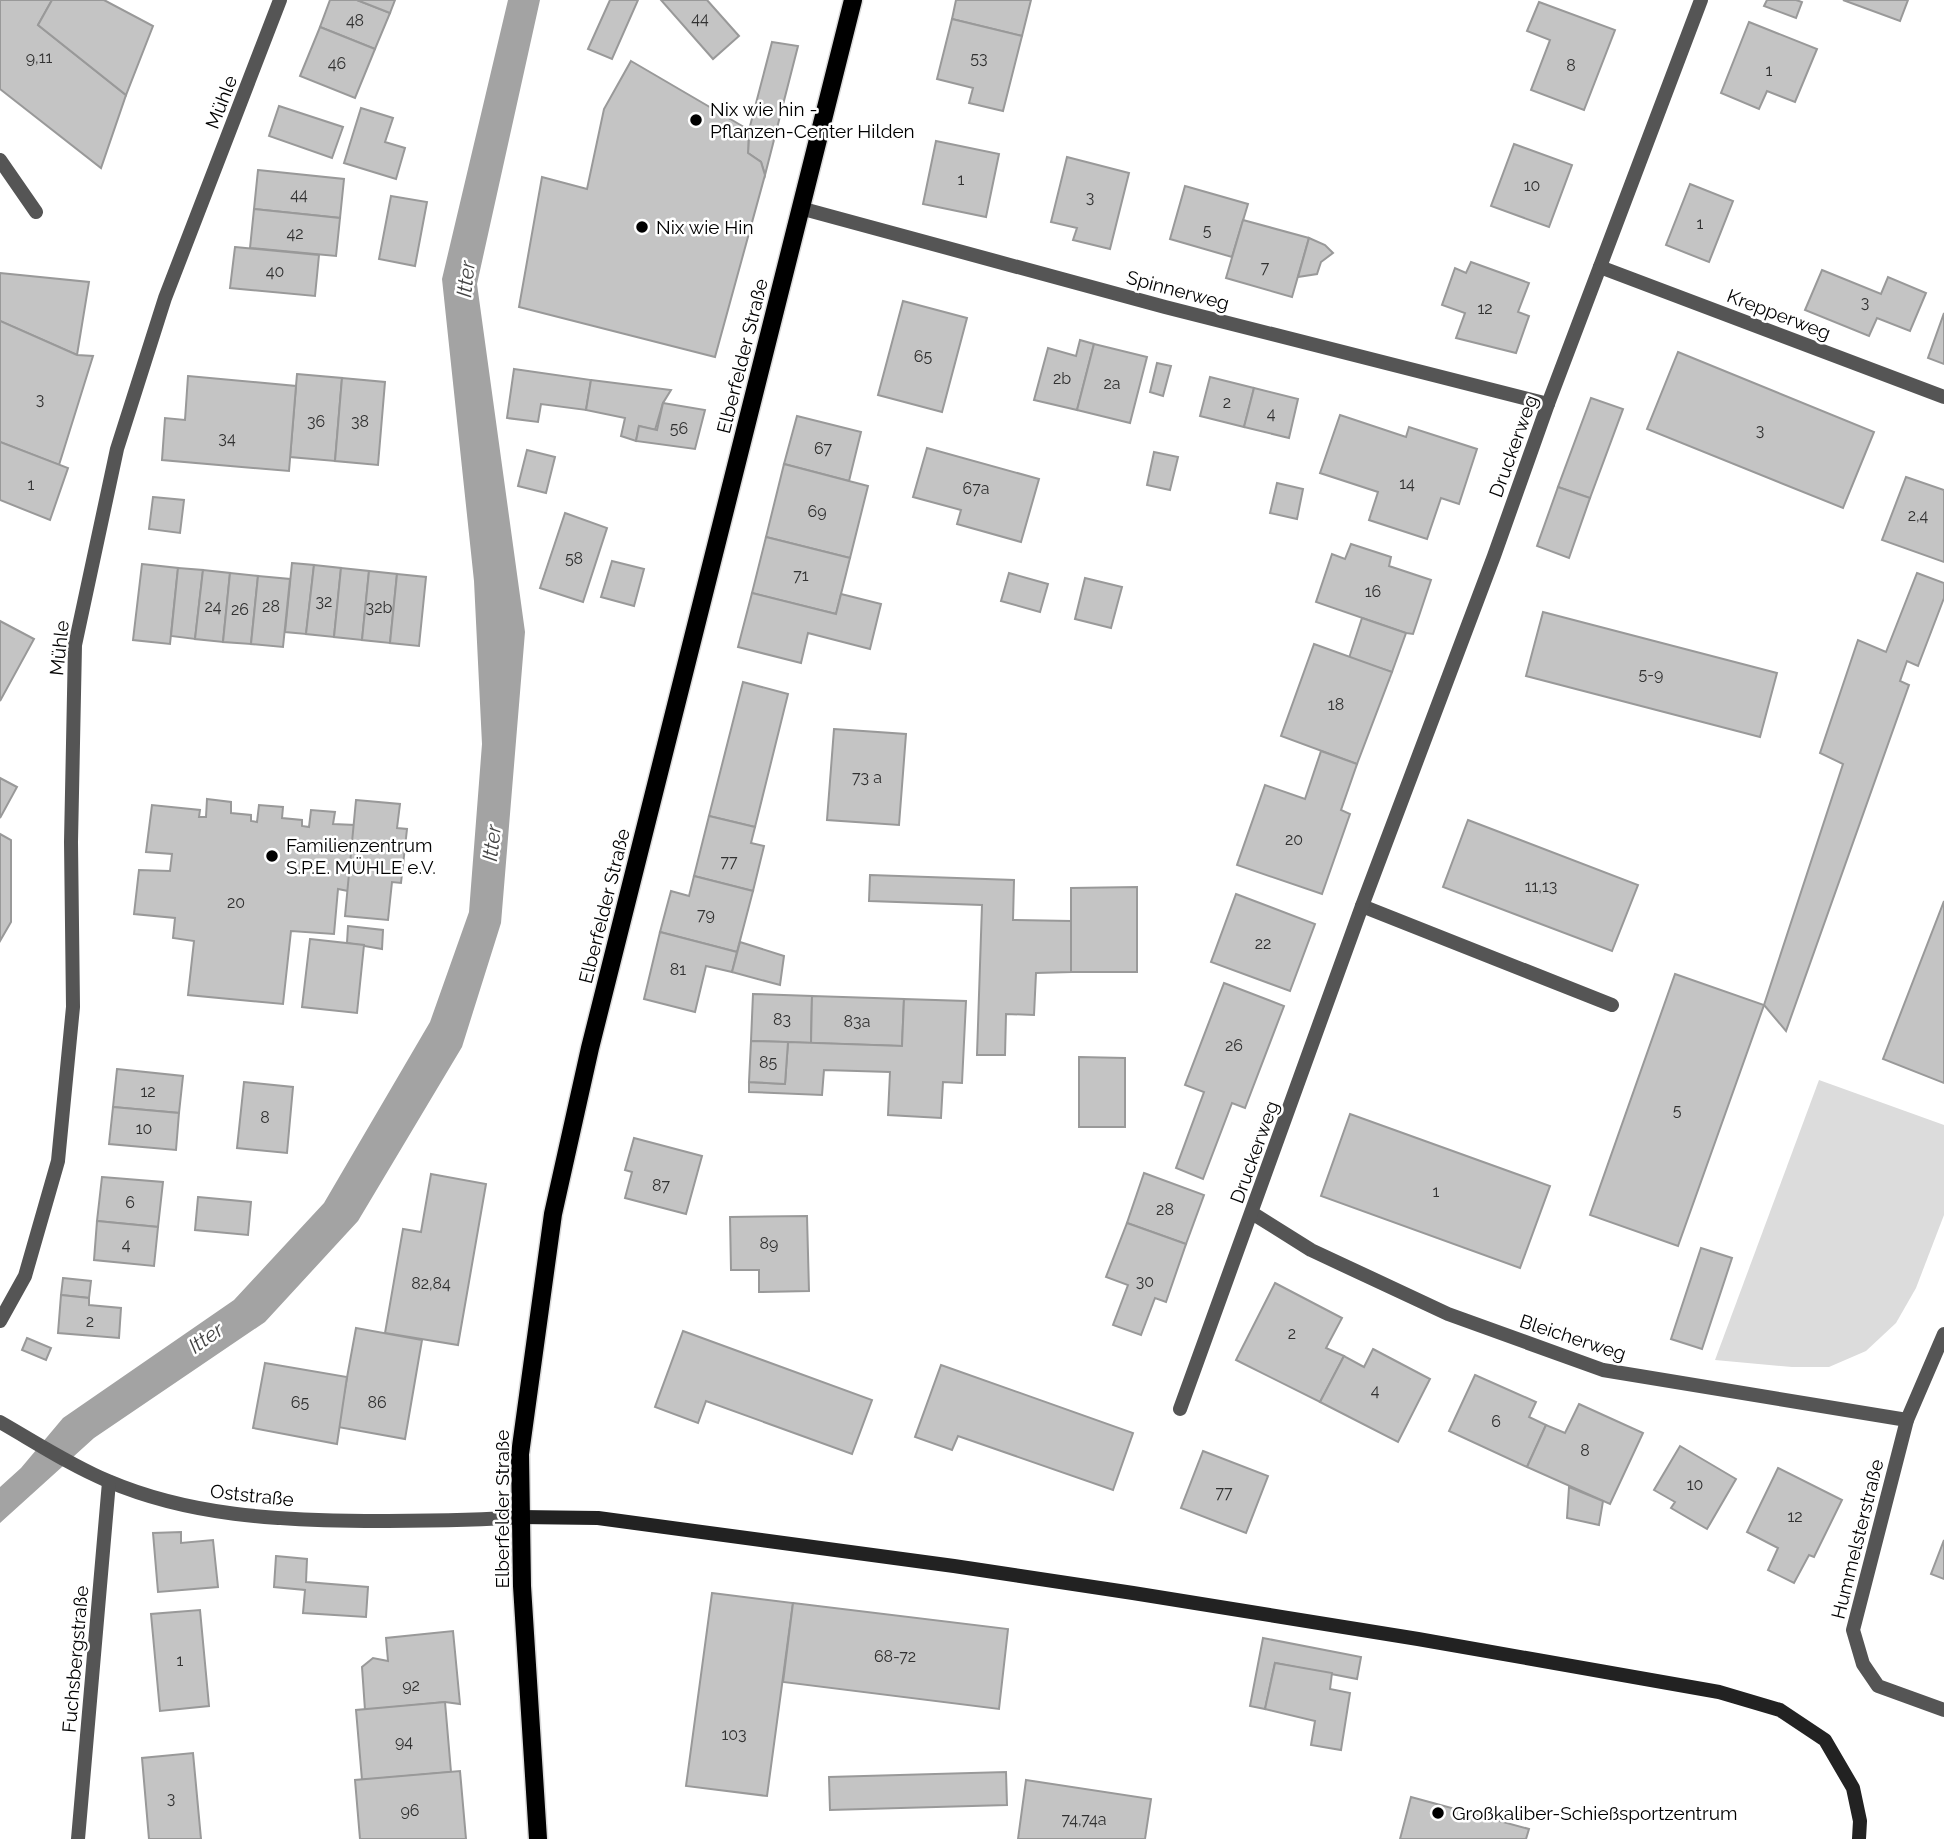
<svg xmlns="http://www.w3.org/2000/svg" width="1944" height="1839" font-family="Raleway,sans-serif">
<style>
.green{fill:#dcdcdc}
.water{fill:#a3a3a3}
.building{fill:#c4c4c4;stroke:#999;stroke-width:2}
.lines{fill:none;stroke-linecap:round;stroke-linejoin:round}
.primary-casing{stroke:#dbdbdb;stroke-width:21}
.street{stroke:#555;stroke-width:14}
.secondary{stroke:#222;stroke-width:14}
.primary{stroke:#000;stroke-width:18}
.poi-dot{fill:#000;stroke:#fff;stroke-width:2.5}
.labels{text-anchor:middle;stroke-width:5;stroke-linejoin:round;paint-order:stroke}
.number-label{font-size:16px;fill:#313131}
.street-label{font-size:19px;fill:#000;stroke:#fff}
.poi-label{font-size:19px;fill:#000;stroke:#fff;text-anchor:start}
.water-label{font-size:21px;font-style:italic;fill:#444;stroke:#fff}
</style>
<rect width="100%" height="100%" fill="#fff"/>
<path class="green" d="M1819,1080L1944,1125V1215L1916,1288L1896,1323L1866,1351L1829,1367H1792L1715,1360Z"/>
<path class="water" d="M508,0H540L477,284L525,632L501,923L462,1047L358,1221L265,1322L94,1438L0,1523V1487L21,1468L63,1418L234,1300L324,1203L430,1022L469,912L482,744L474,581L442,279Z"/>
<g class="building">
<path d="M0,0H52L38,25L126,95L101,168L0,89Z"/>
<path d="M52,0H104L153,26L126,95L38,25Z"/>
<path d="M330,0H357L390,13L375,49L320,27Z"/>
<path d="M357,0H395L390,13Z"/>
<path d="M610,0H638L612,59L588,49Z"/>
<path d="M661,0H707L739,36L713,59Z"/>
<path d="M956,0H1031L1022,36L952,19Z"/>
<path d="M1767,0H1796L1802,2L1796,18L1764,6Z"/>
<path d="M1843,0H1908L1900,21Z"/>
<path d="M1539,2L1615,30L1584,110L1531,90L1550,40L1527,31Z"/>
<path d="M952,19L1022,36L1003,111L969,103L973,88L937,79Z"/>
<path d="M1749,22L1817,49L1795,102L1767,91L1759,109L1721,93Z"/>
<path d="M320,27L375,49L355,98L300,76Z"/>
<path d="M772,42L798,46L765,175L761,162L748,153L749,130Z"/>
<path d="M631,61L749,130L748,153L761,162L765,175L715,357L519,307L542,177L587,189L604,109Z"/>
<path d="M279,106L343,127L332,158L269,136Z"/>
<path d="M361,108L393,118L385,142L405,148L396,179L344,163Z"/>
<path d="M936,141L999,154L986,217L923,204Z"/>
<path d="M1514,144L1572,165L1549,227L1491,206Z"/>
<path d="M1067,157L1129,173L1110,249L1073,240L1077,228L1051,222Z"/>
<path d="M258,170L344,179L340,218L254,209Z"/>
<path d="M1690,184L1733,201L1709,262L1666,245Z"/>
<path d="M1185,186L1248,204L1232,257L1170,239Z"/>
<path d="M391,196L427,202L415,266L379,259Z"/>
<path d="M254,209L340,218L336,256L250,248Z"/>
<path d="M1243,220L1309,238L1292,297L1226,278Z"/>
<path d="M1309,238L1325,245L1333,253L1321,262L1317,274L1298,277Z"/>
<path d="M235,247L319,255L315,296L230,288Z"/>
<path d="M1471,262L1529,283L1518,312L1529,316L1516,353L1456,338L1465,313L1442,305L1455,268L1466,273Z"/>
<path d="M1822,270L1881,294L1888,277L1926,293L1910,331L1877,318L1869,336L1805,310Z"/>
<path d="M0,273L89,282L77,355L0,321Z"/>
<path d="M903,301L967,318L942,412L878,395Z"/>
<path d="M1944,313V364L1928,358Z"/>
<path d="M0,321L77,355L93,356L59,465L0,442Z"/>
<path d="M1080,340L1094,344L1077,410L1034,400L1048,348L1076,356Z"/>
<path d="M1094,344L1147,357L1130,423L1077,410Z"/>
<path d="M1678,352L1874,432L1843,508L1647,429Z"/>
<path d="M1157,363L1171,366L1163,396L1150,392Z"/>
<path d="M514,369L591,380L586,410L541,404L538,422L507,418Z"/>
<path d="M297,374L342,378L335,461L290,457Z"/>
<path d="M188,376L296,386L289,471L162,460L165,418L185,420Z"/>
<path d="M1210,377L1254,388L1244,427L1200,416Z"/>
<path d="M342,378L385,382L378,465L335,461Z"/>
<path d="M591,380L671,390L663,403L655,430L639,426L636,441L621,436L625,418L586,410Z"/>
<path d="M1254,388L1298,399L1289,438L1244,427Z"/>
<path d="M1591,398L1623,409L1590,498L1558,487Z"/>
<path d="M663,403L705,410L695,449L636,441L639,426L657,430Z"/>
<path d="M1340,415L1406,437L1409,427L1477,449L1459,504L1441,498L1427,539L1369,520L1378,492L1320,473Z"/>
<path d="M797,416L861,432L849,481L784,464Z"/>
<path d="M0,442L68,468L50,520L0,500Z"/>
<path d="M927,448L1039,479L1021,542L957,524L961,510L913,497Z"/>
<path d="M527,450L555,457L546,493L518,486Z"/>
<path d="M1154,452L1178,457L1170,490L1147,485Z"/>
<path d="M784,464L868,486L850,558L766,537Z"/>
<path d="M1906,477L1944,490V562L1882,540Z"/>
<path d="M1277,483L1303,489L1297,519L1270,513Z"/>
<path d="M1558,487L1590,498L1569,558L1537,546Z"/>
<path d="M153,497L184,500L180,533L149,529Z"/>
<path d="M565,513L607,528L583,602L540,588Z"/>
<path d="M766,537L850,558L836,614L752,593Z"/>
<path d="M1351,544L1391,557L1389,566L1431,580L1413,634L1406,633L1316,602L1332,554L1345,559Z"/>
<path d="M612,561L644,569L634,606L601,597Z"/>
<path d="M292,563L314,565L306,634L285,632Z"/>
<path d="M142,564L178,568L170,644L133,640Z"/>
<path d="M314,565L341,568L334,637L306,634Z"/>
<path d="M178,568L203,570L195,639L171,636Z"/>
<path d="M341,568L369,571L362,640L334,637Z"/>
<path d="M203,570L230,573L223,642L195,639Z"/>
<path d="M369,571L397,574L390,643L362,640Z"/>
<path d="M230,573L258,576L251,644L223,642Z"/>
<path d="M1009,573L1048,584L1040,612L1001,601Z"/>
<path d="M1917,573L1944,583V598L1918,666L1907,661L1900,681L1909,685L1786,1031L1764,1005L1843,764L1820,753L1858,640L1886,652Z"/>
<path d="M397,574L426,577L419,646L390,643Z"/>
<path d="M258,576L290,579L283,647L251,644Z"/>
<path d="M1085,578L1122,587L1111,628L1075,619Z"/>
<path d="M752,593L836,614L841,594L881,604L870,649L808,633L801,663L738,647Z"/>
<path d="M1543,612L1777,673L1760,737L1526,676Z"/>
<path d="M1362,618L1406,633L1392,672L1349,658Z"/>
<path d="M0,621L34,639L0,701Z"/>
<path d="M1314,644L1392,672L1357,764L1281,736Z"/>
<path d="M743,682L788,694L755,827L709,816Z"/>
<path d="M834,729L906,734L899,825L827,820Z"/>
<path d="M1321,751L1357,764L1341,810L1350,814L1322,894L1237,865L1265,785L1305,799Z"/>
<path d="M0,778L17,787L0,818Z"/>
<path d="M207,799L231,802V813L251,815V821L257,822L259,805L283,807L282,818L302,820V826L309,827L311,810L335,812L333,824L355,825L348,891L338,889L334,934L291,931L283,1004L188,995L194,941L173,938L175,918L134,914L139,870L170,871L172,854L146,852L152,805L200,810L199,817H206Z"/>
<path d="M356,800L400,804L397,828L407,829L401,883L392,882L388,920L345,916Z"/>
<path d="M709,816L755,827L751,843L764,846L753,891L694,876Z"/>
<path d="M1468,820L1638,885L1612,951L1443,887Z"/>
<path d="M0,834L11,840V922L0,941Z"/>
<path d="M870,875L1014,880L1013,920L1071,921V972L1036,973L1034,1015L1006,1014L1005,1055H977L982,905L869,901Z"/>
<path d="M694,876L753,891L737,952L660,932L671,891L689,896Z"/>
<path d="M1137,887V972H1071V888Z"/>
<path d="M1236,894L1315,924L1290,991L1211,962Z"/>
<path d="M1944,901V1083L1883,1059Z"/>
<path d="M348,926L383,930L382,949L347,943Z"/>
<path d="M660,932L737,952L732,972L706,966L695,1012L644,999Z"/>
<path d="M310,939L364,945L357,1013L302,1007Z"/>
<path d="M740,942L784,956L780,985L732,972Z"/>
<path d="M1675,974L1764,1005L1678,1246L1590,1215Z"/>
<path d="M1224,983L1284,1006L1245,1108L1232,1103L1203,1179L1176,1168L1204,1092L1185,1085Z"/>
<path d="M753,994L812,996L811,1043L751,1041Z"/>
<path d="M812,996L904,999L902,1046L811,1043Z"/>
<path d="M904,999L966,1001L962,1083L943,1082L941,1118L888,1115L890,1072L824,1070L822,1095L749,1092V1082L785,1084L788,1042L902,1046Z"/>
<path d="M751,1041L788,1042L785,1084L749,1082Z"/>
<path d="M1079,1057L1125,1058V1127H1079Z"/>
<path d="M117,1069L183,1076L179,1113L113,1107Z"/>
<path d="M244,1082L293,1087L287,1153L237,1148Z"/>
<path d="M113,1107L179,1113L176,1150L109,1144Z"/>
<path d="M1350,1114L1550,1186L1520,1268L1321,1196Z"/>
<path d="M634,1138L702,1156L686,1214L625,1198L632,1172L625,1170Z"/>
<path d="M1144,1173L1204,1195L1186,1244L1127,1223Z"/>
<path d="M431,1174L486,1184L458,1345L385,1333L403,1229L421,1232Z"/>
<path d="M102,1177L163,1182L158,1227L97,1221Z"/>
<path d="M198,1197L251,1202L248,1235L195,1230Z"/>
<path d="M807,1216L809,1291L759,1292V1270H731L730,1217Z"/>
<path d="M97,1221L158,1227L154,1266L94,1260Z"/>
<path d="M1127,1223L1186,1244L1166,1302L1155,1298L1141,1335L1113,1325L1128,1285L1106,1277Z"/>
<path d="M1701,1248L1732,1258L1702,1349L1671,1339Z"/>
<path d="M63,1278L91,1281L89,1298L61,1295Z"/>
<path d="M1275,1283L1342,1318L1326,1348L1344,1356L1320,1402L1236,1360Z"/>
<path d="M61,1295L89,1298V1305L121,1308L119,1338L58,1333Z"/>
<path d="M356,1328L422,1340L405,1439L338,1427Z"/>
<path d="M683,1331L872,1400L852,1454L706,1401L698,1423L655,1407Z"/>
<path d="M27,1338L51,1348L46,1360L22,1350Z"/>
<path d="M1373,1349L1430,1379L1398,1442L1320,1402L1344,1356L1364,1367Z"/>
<path d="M265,1363L347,1377L337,1444L253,1428Z"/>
<path d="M941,1365L1133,1433L1113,1490L958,1436L952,1450L915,1437Z"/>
<path d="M1475,1375L1536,1402L1529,1417L1546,1425L1527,1467L1449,1431Z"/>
<path d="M1579,1404L1643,1433L1610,1504L1527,1467L1546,1425L1565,1433Z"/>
<path d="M1680,1446L1736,1479L1707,1529L1671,1508L1675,1502L1654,1490Z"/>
<path d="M1203,1451L1268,1476L1246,1533L1181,1508Z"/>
<path d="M1778,1468L1842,1500L1814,1557L1809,1555L1794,1583L1768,1570L1778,1548L1747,1532Z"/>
<path d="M1569,1487L1603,1501L1599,1525L1567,1518Z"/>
<path d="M181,1532V1543L213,1540L218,1587L158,1592L153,1533Z"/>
<path d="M1944,1540V1579L1931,1574Z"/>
<path d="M276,1556L307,1559L306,1582L368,1587L366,1617L303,1613L305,1590L274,1587Z"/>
<path d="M712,1593L793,1603L767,1796L686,1786Z"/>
<path d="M793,1603L1008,1629L999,1709L783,1682Z"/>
<path d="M200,1610L209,1706L160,1711L151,1614Z"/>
<path d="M453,1631L460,1704L445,1702L365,1710L362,1667L373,1658L388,1661L386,1638Z"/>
<path d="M1263,1638L1361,1657L1357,1679L1275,1663L1265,1709L1250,1706Z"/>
<path d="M1275,1663L1332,1673L1330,1689L1350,1693L1341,1750L1311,1745L1315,1721L1265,1709Z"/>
<path d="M445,1702L451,1772L362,1780L356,1710Z"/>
<path d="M193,1753L201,1839H149L142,1758Z"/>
<path d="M460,1771L466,1839H360L355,1780Z"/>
<path d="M1006,1772L1007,1805L830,1810L829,1777Z"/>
<path d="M1026,1780L1151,1799L1145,1839H1018Z"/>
<path d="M1411,1797L1529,1829L1526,1839H1400Z"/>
</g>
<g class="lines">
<g class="primary-casing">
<path id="primary" d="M538,1839L522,1586L520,1454L553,1214L590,1048L853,0"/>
</g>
<g class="street">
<path d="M0,160L36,212"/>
<path d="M800,208L1165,307L1548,404"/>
<path d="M1600,267L1944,397"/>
<path d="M1362,906L1612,1005"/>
<path d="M1252,1213L1311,1250L1448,1314L1603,1370L1907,1420"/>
<path d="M0,1321L25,1276L58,1161L73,1007L71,842L75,645L117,449L165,298L280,0"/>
<path d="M1944,1334L1907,1420L1853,1630L1863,1664L1878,1686L1944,1710"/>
<path d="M1180,1409L1362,906L1494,556L1548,404L1701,0"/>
<path d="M0,1422C35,1442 70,1465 108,1481C190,1516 277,1520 365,1521C417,1521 468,1521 520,1517"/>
<path d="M78,1839L109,1482"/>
</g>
<path class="secondary" d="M520,1517L598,1518L954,1566L1133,1593L1418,1639L1719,1692L1780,1710L1825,1740L1853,1788L1860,1821L1859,1839"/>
<use href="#primary" class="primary"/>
</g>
<g class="poi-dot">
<circle cx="696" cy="120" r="7"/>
<circle cx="642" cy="227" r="7"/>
<circle cx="272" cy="856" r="7"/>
<circle cx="1438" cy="1813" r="7"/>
</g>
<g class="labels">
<g class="number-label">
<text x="700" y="24">44</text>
<text x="355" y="26">48</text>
<text x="39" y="63">9,11</text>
<text x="979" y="64">53</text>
<text x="337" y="69">46</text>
<text x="1571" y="71">8</text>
<text x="1769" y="76">1</text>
<text x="961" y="185">1</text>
<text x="1532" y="191">10</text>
<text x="299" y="200">44</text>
<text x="1090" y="203">3</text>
<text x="1700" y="229">1</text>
<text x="1207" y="236">5</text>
<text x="295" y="239">42</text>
<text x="1265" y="273">7</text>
<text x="275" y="277">40</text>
<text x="1865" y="308">3</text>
<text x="1485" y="314">12</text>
<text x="923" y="362">65</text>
<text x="1062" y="384">2b</text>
<text x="1112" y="389">2a</text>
<text x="40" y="405">3</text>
<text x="1227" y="408">2</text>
<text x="1271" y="419">4</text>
<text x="316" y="427">36</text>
<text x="360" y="427">38</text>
<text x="679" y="434">56</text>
<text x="1760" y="436">3</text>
<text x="227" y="444">34</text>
<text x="823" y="454">67</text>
<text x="1407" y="489">14</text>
<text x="31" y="490">1</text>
<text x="976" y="494">67a</text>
<text x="817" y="517">69</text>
<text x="1918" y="521">2,4</text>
<text x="574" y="564">58</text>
<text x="801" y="581">71</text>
<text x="1373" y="597">16</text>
<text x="324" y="607">32</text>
<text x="213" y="612">24</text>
<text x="271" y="612">28</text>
<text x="379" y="613">32b</text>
<text x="240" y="615">26</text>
<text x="1651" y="680">5-9</text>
<text x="1336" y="710">18</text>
<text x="867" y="783">73 a</text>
<text x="1294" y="845">20</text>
<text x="729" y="867">77</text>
<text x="1541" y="892">11,13</text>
<text x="236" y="908">20</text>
<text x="706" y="920">79</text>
<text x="1263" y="949">22</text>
<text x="678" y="975">81</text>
<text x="782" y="1025">83</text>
<text x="857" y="1027">83a</text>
<text x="1234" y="1051">26</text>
<text x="768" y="1068">85</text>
<text x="148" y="1097">12</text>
<text x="1677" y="1116">5</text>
<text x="265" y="1123">8</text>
<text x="144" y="1134">10</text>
<text x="661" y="1191">87</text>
<text x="1436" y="1197">1</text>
<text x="130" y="1208">6</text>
<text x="1165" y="1215">28</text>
<text x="769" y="1249">89</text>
<text x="126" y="1250">4</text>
<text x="1145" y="1287">30</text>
<text x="431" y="1289">82,84</text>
<text x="90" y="1327">2</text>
<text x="1292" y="1339">2</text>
<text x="1375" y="1396">4</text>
<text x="300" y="1408">65</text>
<text x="377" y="1408">86</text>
<text x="1496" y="1427">6</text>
<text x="1585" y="1456">8</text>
<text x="1695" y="1490">10</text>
<text x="1224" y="1498">77</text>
<text x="1795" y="1522">12</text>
<text x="895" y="1662">68-72</text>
<text x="180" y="1666">1</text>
<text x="411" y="1691">92</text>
<text x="734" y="1740">103</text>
<text x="404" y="1747">94</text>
<text x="171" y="1804">3</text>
<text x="410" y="1816">96</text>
<text x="1084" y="1825">74,74a</text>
</g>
<g class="street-label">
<text transform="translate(221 102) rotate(-69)" y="7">Mühle</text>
<text transform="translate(1178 290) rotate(15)" y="7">Spinnerweg</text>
<text transform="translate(1779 314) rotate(21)" y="7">Krepperweg</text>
<text transform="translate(742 356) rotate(-76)" y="7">Elberfelder Straße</text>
<text transform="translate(1513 446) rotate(-70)" y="7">Druckerweg</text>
<text transform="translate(59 648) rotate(-84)" y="7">Mühle</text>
<text transform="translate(604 906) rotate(-76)" y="7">Elberfelder Straße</text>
<text transform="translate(1254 1152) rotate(-70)" y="7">Druckerweg</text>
<text transform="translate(1573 1337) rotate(18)" y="7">Bleicherweg</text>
<text transform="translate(252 1495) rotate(6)" y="7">Oststraße</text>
<text transform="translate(502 1509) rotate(-90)" y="7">Elberfelder Straße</text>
<text transform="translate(1857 1539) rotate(-76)" y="7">Hummelsterstraße</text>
<text transform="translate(75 1659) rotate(-85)" y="7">Fuchsbergstraße</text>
</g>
<g class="poi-label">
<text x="710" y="116">Nix wie hin -<tspan x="710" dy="22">Pflanzen-Center Hilden</tspan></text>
<text x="656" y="234">Nix wie Hin</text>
<text x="286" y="852">Familienzentrum<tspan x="286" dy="22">S.P.E. MÜHLE e.V.</tspan></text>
<text x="1452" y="1820">Großkaliber-Schießsportzentrum</text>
</g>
<g class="water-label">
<text transform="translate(466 279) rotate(-84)" y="7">Itter</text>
<text transform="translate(492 843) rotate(-83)" y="7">Itter</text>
<text transform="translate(206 1338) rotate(-35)" y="7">Itter</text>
</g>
</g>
</svg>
